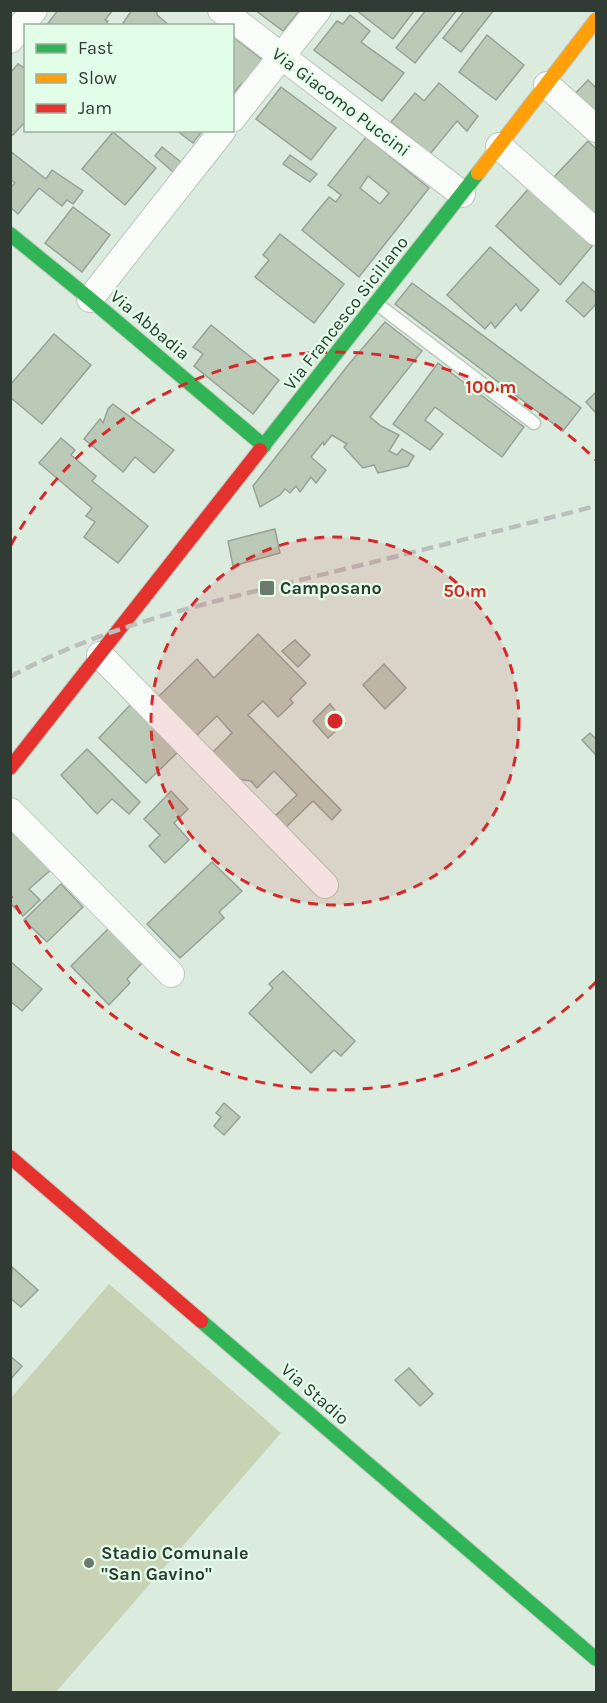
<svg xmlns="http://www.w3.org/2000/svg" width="607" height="1703" font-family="Karla,sans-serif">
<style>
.green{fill:#c8d3b5}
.building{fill:#bbc9b7;stroke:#98a298;stroke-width:1.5;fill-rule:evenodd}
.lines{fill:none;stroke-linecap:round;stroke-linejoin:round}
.lane-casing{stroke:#bcc8be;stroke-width:15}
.street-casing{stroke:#bcc8be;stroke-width:28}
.fast-casing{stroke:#bcc8be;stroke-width:16}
.slow-casing{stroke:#bcc8be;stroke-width:16}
.jam-casing{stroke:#bcc8be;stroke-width:16}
.lane{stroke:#fafcfa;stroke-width:12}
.street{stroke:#fafcfa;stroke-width:26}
.fast{stroke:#30b455;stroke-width:14}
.slow{stroke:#ff9f0a;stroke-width:14}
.jam{stroke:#e5322d;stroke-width:14}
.rail{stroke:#bcc0bd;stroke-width:4.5;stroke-dasharray:12 6;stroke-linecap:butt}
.ring{fill:none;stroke:#d62828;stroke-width:3;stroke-dasharray:10 8}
.poi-dot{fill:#6c796f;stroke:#e2fee8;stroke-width:2}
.labels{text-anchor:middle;stroke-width:4.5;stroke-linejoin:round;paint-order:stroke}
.street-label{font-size:18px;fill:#303b33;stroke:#e2fee8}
.poi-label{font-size:18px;font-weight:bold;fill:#303b33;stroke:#e2fee8;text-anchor:start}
.centre{fill:#d62828;stroke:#e2fee8;stroke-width:3}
.ring-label{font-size:18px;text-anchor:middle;font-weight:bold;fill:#d62828;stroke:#e2fee8;stroke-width:4.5;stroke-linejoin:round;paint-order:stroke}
</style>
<rect width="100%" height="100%" fill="#dbebde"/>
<path class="green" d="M109,1284L281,1433L56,1692H11V1398Z"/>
<g class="building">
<path d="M58,10H113L105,20L108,21L105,26H46Z"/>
<path d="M132,10H157V15L170,26H121Z"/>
<path d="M255,10H300L283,31Z"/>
<path d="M356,10H415L393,39Z"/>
<path d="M426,10H457L415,63L396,48Z"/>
<path d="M465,10H494L461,52L443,38Z"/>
<path d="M350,15L370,31L361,42L404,73L382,101L314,50L337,21L343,24Z"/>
<path d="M487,35L524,65L496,100L459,72Z"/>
<path d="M232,36L263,60L244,85L242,83L232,95Z"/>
<path d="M18,64L26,69V125L23,124L13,135L10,133V73Z"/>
<path d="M588,80L596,88V120L571,98Z"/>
<path d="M439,83L478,116L467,131L457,121L430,154L391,122L415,93L424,101Z"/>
<path d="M281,87L336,128L311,160L256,119Z"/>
<path d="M176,130H203L193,143Z"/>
<path d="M113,132L156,168L125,205L82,169Z"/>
<path d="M366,137L429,188L359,277L302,230L329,197L336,202L341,195L328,185ZM368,176L389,193L380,204L360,188Z"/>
<path d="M588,141L596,149V216L554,177Z"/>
<path d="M162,147L181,162L173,172L155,156Z"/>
<path d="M10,151L46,179L52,170L83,191L73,204L67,200L62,206L39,188L18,214L10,207V188L15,183L10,179Z"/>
<path d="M290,155L317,174L310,182L283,164Z"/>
<path d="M529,188L592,246L560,285L496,226Z"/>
<path d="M73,207L110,235L82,272L45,243Z"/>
<path d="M280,234L344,284L314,323L255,277L269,260L263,255Z"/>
<path d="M490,247L539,290L521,311L516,304L495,328L491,322L485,329L447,295Z"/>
<path d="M583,282L596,293V304L584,317L566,301Z"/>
<path d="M412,283L581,408L563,431L395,304Z"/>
<path d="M385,322L422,351L370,417L381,426L399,435L389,451L397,455L402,449L414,456L408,466L378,473L374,465L363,468L344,447L347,444L332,435L324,445L323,442L311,457L326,470L316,483L311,477L300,492L296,486L290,493L285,489L280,495L260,507L253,486L349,364Z"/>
<path d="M211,325L279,380L253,414L194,366L203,354L193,347Z"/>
<path d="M54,334L91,365L42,424L10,397V385Z"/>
<path d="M438,363L524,427L502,457L435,407L425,420L443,434L430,450L393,424Z"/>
<path d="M596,392V413L586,402Z"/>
<path d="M113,404L174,450L154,473L135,457L123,472L84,439L100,419L103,423L108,409Z"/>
<path d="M61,438L75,450L71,455L96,476L92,481L148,526L118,563L84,537L95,522L86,516L92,508L39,463Z"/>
<path d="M275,529L280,553L233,566L228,541Z"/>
<path d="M258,634L306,683L290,699L293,703L278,717L263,701L248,715L341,810L332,820L313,801L285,828L274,817L297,795L274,771L257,788L251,781L237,779L212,753L232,733L217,716L195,737L157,698L197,659L214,678Z"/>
<path d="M295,640L310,655L298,667L282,651Z"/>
<path d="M384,664L406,688L385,709L363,685Z"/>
<path d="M132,703L180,750L146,783L99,738Z"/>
<path d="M330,704L345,723L328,738L313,721Z"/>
<path d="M590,733L596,739V755L582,740Z"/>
<path d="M87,749L140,802L129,814L112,799L97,814L61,775Z"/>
<path d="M171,791L188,809L174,823L189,840L165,863L149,846L160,835L144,819Z"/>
<path d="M10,829L53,868L29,889L40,900L23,916L10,903Z"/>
<path d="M212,862L242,891L219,912L224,918L180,958L147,924Z"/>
<path d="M61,884L83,907L47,942L24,920Z"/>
<path d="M111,926L145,960L127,979L130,983L109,1005L71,966Z"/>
<path d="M10,961L42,989L22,1011L10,1001Z"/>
<path d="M283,971L355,1041L341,1056L334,1050L311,1073L249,1013L273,988L269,984Z"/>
<path d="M224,1103L240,1117L224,1135L214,1126L221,1117L216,1113Z"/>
<path d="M12,1267L38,1290L21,1307L10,1298Z"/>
<path d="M10,1356L22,1366L10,1380Z"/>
<path d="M409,1368L433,1394L420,1406L395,1380Z"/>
</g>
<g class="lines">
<g class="lane-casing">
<path id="lane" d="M377,304L534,423"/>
</g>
<g class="street-casing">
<g id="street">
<path d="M221,10L462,194"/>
<path d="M10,40L34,10"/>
<path d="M547,85L596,129"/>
<path d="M232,119L318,10"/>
<path d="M499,146L596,232"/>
<path d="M90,299L223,130"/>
<path d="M100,655L325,885"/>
<path d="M10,811L171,974"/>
</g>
</g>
<g class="fast-casing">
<g id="fast">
<path d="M10,234L90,299L264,446"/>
<path d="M260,450L478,173"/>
<path d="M201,1321L596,1659"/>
</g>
</g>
<g class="slow-casing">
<path id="slow" d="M478,173L596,20"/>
</g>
<g class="jam-casing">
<g id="jam">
<path d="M10,768L260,450"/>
<path d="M10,1157L201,1321"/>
</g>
</g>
<use href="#lane" class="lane"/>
<use href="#street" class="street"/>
<use href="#fast" class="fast"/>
<use href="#slow" class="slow"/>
<use href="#jam" class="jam"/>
<path class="rail" d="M10,677C100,627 201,605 300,580C399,556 498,531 596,506"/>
</g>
<circle cx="335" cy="721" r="184" fill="#d62828" fill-opacity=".12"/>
<g class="ring">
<circle cx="335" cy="721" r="184"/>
<path d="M596 982A369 369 0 0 1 11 897M11 545A369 369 0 0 1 596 460"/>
</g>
<g class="poi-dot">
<rect x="259" y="580" width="16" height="16" rx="3"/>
<circle cx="89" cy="1563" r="6"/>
</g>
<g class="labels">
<g class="street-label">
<text transform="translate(341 102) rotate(37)" y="6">Via Giacomo Puccini</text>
<text transform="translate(346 313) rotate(-52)" y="6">Via Francesco Siciliano</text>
<text transform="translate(150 325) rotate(40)" y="6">Via Abbadia</text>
<text transform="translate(315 1394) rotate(41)" y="6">Via Stadio</text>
</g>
<g class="poi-label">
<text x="280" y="594">Camposano</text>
<text x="101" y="1559">Stadio Comunale<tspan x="101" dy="21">"San Gavino"</tspan></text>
</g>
</g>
<circle cx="335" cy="721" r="9" class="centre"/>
<g class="ring-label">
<text x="491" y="393">100 m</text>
<text x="465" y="597">50 m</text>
</g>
<rect width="607" height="1703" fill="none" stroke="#303b33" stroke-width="24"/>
<rect x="24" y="24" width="210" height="108" fill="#e2fee8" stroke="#9bb0a0" stroke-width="1.5"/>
<rect x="36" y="44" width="30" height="9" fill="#30b455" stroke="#9bb0a0" stroke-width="1.5"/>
<text x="78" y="54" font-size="18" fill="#303b33">Fast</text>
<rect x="36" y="74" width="30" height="9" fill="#ff9f0a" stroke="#9bb0a0" stroke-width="1.5"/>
<text x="78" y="84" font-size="18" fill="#303b33">Slow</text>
<rect x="36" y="104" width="30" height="9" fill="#e5322d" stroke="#9bb0a0" stroke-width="1.5"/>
<text x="78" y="114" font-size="18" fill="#303b33">Jam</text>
</svg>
